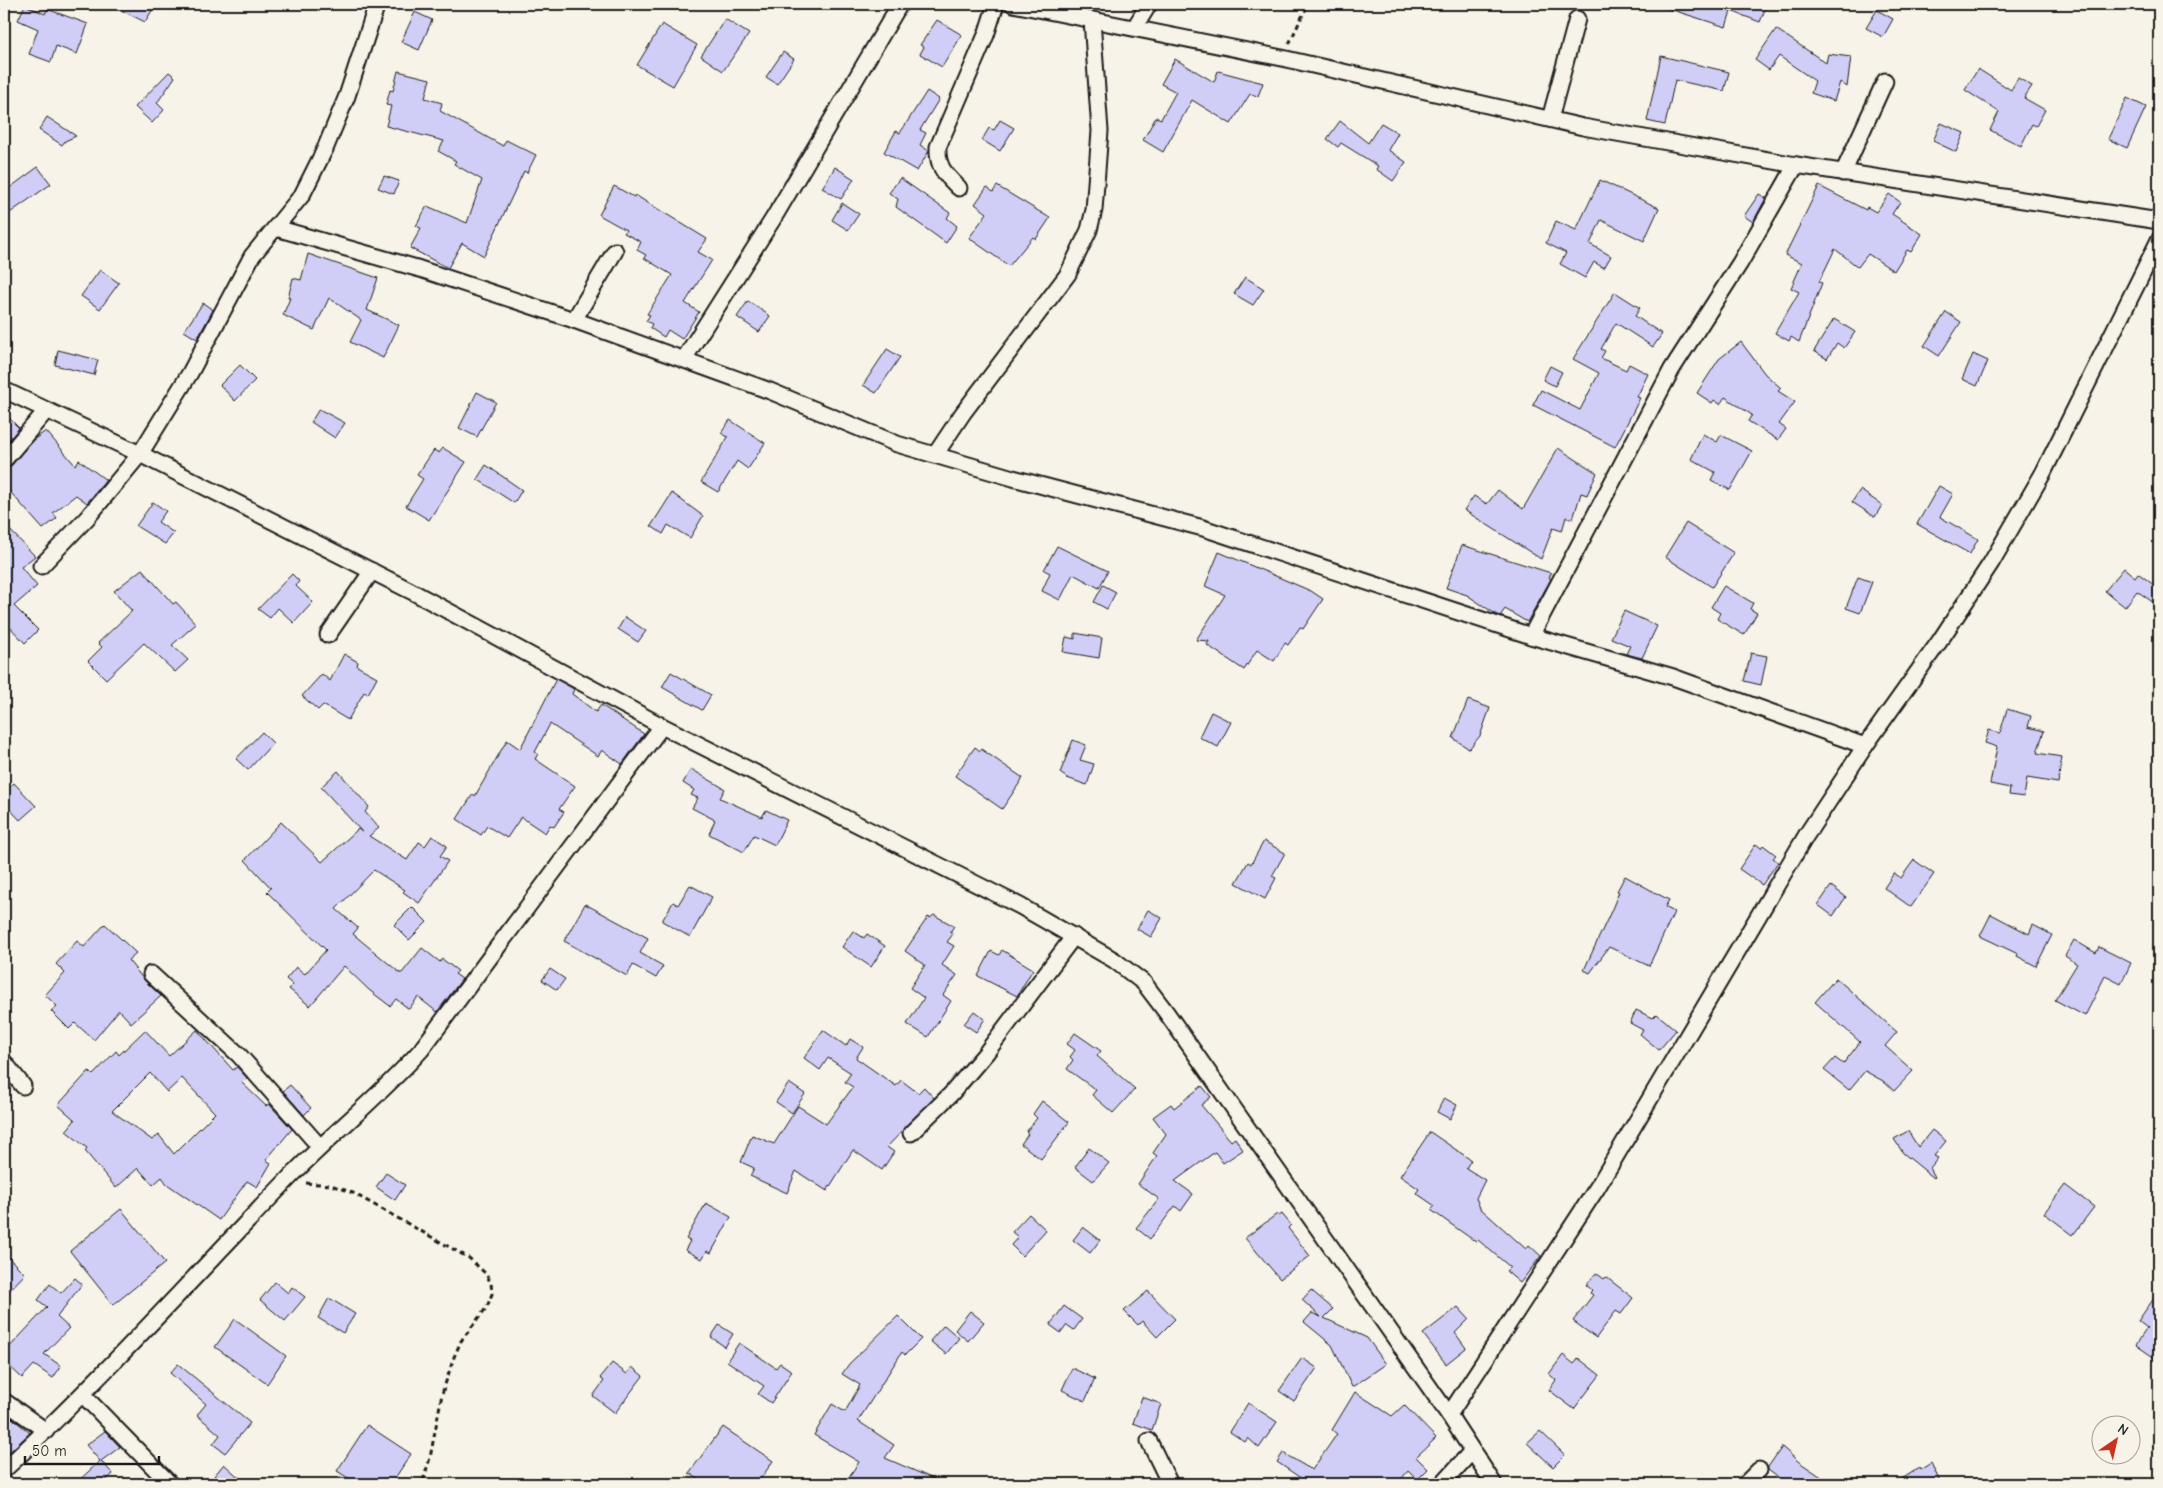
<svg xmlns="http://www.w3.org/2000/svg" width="2163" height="1488" font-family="'Comic Neue',sans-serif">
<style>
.building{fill:#d0cef7;stroke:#1c1c1c;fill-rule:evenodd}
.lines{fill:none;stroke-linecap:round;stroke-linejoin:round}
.street-casing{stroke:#1c1c1c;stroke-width:19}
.path{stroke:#1c1c1c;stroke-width:3;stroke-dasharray:5 4;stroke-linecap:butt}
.street{stroke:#f7f3e8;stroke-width:15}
</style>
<rect width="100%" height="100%" fill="#f7f3e8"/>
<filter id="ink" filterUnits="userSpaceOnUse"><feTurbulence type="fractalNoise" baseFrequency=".02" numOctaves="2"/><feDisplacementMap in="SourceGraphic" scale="10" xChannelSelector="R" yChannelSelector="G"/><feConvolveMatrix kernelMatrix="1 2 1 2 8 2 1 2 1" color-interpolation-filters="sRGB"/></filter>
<g filter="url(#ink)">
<g class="building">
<path d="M109,4H156L145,22Z"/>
<path d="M1663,4H1767L1760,22L1731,11L1726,27L1663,7Z"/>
<path d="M25,5L45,14L47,9L88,24L77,54L56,46L51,62L29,54L38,29L18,20Z"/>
<path d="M1877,10L1893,19L1883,37L1866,28Z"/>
<path d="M415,12L432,20L419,50L401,42Z"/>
<path d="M725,19L749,34L723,71L701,56Z"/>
<path d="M937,20L962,35L942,67L920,54L924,47L920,45Z"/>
<path d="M662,24L697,45L673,86L637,65Z"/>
<path d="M1776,29L1826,63L1828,54L1851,57L1847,87L1840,82L1834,101L1811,93L1815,81L1779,56L1769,70L1755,60Z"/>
<path d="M783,52L794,59L777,84L766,77Z"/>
<path d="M1661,56L1729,72L1724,91L1675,80L1665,125L1647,121Z"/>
<path d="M1175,59L1214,82L1218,71L1263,83L1258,96L1250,94L1231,124L1192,100L1163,152L1143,140L1156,117L1161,119L1176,92L1161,84Z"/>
<path d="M1978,69L2011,90L2018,78L2032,86L2024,98L2045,110L2036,126L2032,124L2021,146L1990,130L1999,112L1965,90Z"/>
<path d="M398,71L430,79L425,98L442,103L440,111L503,146L506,140L536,155L527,173L524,171L484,256L462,243L448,268L410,248L421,228L416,226L427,206L467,223L482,180L454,164L456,161L438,151L444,141L386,126L391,106L386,105L390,90L393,91Z"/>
<path d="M169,72L175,77L157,103L164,110L152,123L135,107Z"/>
<path d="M927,91L939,99L920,130L926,133L920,145L929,151L917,171L884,152L896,131L900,133Z"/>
<path d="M2127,98L2146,107L2127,148L2108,139Z"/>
<path d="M47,117L76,136L65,141L62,145L39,130Z"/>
<path d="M1000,120L1014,128L1000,151L982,140L989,128L994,130Z"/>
<path d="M1340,121L1368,143L1381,123L1398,133L1388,150L1406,162L1393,181L1376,169L1378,166L1341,143L1338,147L1327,139Z"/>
<path d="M1941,123L1964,133L1956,152L1933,141Z"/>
<path d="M38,167L51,184L4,217V192Z"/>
<path d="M835,167L854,179L841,199L822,188Z"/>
<path d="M384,176L399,181L394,194L378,188Z"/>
<path d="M900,178L950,213L947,218L957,226L946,243L896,207L898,199L889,193Z"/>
<path d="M1600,180L1659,208L1644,241L1601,220L1590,244L1611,256L1604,268L1594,262L1585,278L1560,264L1566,253L1546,243L1556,221L1576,230Z"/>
<path d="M614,186L634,197L635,195L707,239L698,252L712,260L685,303L699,312L682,339L668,330L664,337L650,328L652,324L646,321L650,315L647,314L672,275L644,258L646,255L637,250L641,242L624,233L626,230L599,215Z"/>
<path d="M997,186L1050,218L1036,239L1033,237L1009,266L969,238L987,213L975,204L987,187L993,192Z"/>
<path d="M1819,186L1866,210L1867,207L1876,212L1889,194L1900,202L1892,214L1922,234L1911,252L1907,250L1894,271L1868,254L1858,267L1835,249L1819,282L1822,283L1799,342L1791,337L1789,341L1775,333L1799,292L1791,288L1802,263L1785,255Z"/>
<path d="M1759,194L1766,198L1753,222L1744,216Z"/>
<path d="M842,203L859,214L848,230L832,220Z"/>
<path d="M308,254L378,278L367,310L399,325L383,358L350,342L361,320L329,298L314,330L283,315L290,298H288L293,278L301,280Z"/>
<path d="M100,270L119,283L100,309L81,296Z"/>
<path d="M1245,277L1264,289L1253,305L1234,294Z"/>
<path d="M1615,292L1640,308L1635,316L1662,334L1653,347L1616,323L1601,349L1605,351L1601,358L1626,370L1629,364L1648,374L1637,397L1640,398L1615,447L1533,405L1541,390L1580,410L1599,373L1573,359Z"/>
<path d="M748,301L770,316L759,332L737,317Z"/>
<path d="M203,303L213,310L197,339L184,331Z"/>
<path d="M1946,312L1961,322L1939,356L1924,346Z"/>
<path d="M1834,319L1855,332L1844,348L1837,343L1827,359L1814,351Z"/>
<path d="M1741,342L1765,374L1781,388L1778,391L1795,402L1779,424L1786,429L1778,440L1748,421L1752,415L1725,397L1720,404L1714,400L1712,403L1697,393L1719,359Z"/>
<path d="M887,349L900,357L876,393L863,385Z"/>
<path d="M58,350L98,360L94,375L55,365Z"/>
<path d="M1973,354L1988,361L1977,386L1962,379Z"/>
<path d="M240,365L255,380L235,401L220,385Z"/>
<path d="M1550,366L1562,372L1555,386L1543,380Z"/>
<path d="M477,392L496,402L477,437L459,428Z"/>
<path d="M319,409L345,423L335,438L311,422Z"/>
<path d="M4,413L19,428L4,446Z"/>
<path d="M730,420L765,443L748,469L737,461L718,492L701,482L728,437L721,433Z"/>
<path d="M46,431L75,465L79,460L106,480L87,503L76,495L53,513L57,518L43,529L4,485V469L11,466L33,440Z"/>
<path d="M1703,434L1717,442L1721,435L1752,451L1730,490L1711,480L1715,472L1691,459Z"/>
<path d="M443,448L466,462L429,520L406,506L423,479L417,475L434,450L439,453Z"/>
<path d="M1558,448L1597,473L1587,495L1581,493L1573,519L1566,517L1562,531L1553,528L1541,559L1464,510L1474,496L1487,504L1498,490L1523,509Z"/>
<path d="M486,465L522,490L514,503L477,479Z"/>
<path d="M1939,486L1953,494L1940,517L1978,539L1970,554L1917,524Z"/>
<path d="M1860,490L1882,505L1875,517L1852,502Z"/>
<path d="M672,493L703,516L690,538L668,525L663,534L651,526Z"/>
<path d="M153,502L166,511L158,522L174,533L165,544L136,526Z"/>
<path d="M1686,523L1734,553L1712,587L1665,557Z"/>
<path d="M4,524L35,556L21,567L37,586L14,606L38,630L25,643L4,621Z"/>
<path d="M1462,545L1551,573L1549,578L1551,579L1527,622L1505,609L1500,616L1497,615L1467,595L1446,588Z"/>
<path d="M1057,546L1108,571L1099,588L1073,574L1060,600L1042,591L1050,573L1044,570Z"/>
<path d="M1219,552L1311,591L1323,599L1303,629L1300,627L1288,645L1285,643L1274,661L1257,650L1244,670L1207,645L1209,641L1196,640L1225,595L1205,586Z"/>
<path d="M2124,568L2135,577L2138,573L2159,589V595L2154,603L2137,591L2125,607L2105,591Z"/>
<path d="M142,569L173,604L176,602L196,624L172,645L188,660L175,672L144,643L106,679L88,661L102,647L98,643L132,611L114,591Z"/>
<path d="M292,574L299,581L296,586L313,602L294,623L278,608L270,618L258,609Z"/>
<path d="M1858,577L1872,582L1860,613L1846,608Z"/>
<path d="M1103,585L1116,592L1107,609L1094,602Z"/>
<path d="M1724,586L1753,603L1750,609L1757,613L1744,635L1717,619L1720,613L1711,607Z"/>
<path d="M1624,611L1657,626L1642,658L1626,654L1630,646L1611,638Z"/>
<path d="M625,617L646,631L638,642L618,629Z"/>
<path d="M1075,633L1102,638L1099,658L1063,652L1066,637L1075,639Z"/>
<path d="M1751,653L1767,656L1761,685L1744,681Z"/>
<path d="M344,654L358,662L357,666L377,677L368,694L364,692L348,720L323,705L318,710L302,696L322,674L330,681Z"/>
<path d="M671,672L711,695L702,710L662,687Z"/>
<path d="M556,679L574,689L572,694L596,712L601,705L644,734L622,764L602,750L598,756L550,724L535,752L538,754L535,759L575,786L559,809L564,812L554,827L550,825L545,833L521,817L507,838L487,826L481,835L457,819L473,794L475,796L507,740L520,749Z"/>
<path d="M1468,700L1490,708L1480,736L1469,749L1453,738Z"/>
<path d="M2007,709L2031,716L2028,727L2044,731L2037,753L2062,757L2058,783L2027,778L2024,797L2009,795L2010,788L1990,784L1997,747L1985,743L1989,730L2000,733Z"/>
<path d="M1211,712L1231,722L1218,747L1199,737Z"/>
<path d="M262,732L273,743L248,770L236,759Z"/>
<path d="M1073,740L1086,745L1080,760L1094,764L1087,785L1067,778L1060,773Z"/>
<path d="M975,747L980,751L981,749L1023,778L1002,809L955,776Z"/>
<path d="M691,769L725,789L720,798L762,817L766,810L787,820L775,845L754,835L744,852L709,834L715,820L692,808L698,798L691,795L694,790L683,783Z"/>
<path d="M338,771L369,807L365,812L379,828L369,836L407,860L419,842L425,846L432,836L447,846L440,856L448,861L419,903L403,892L405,890L374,870L336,909L358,928L353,934L400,973H402L422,948L440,962L442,959L458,971L455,974L462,979L437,1012L418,997L409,1009L396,999L390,1006L369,990L344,966L310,1006L289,989L293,985L286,979L296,967L305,974L326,950L267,892L271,888L245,860L281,822L322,862L358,829L362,832L321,787Z"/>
<path d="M14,783L36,806L20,820L4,803V793Z"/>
<path d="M1264,841L1285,853L1272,876L1276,878L1265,899L1236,883L1248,862L1251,864Z"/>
<path d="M1756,844L1761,848L1763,845L1776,855L1773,858L1778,862L1762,885L1739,869Z"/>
<path d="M1914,860L1934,874L1911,907L1884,888L1894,873L1901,878Z"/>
<path d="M1625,876L1669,900L1665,907L1674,912L1649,966L1609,947L1590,973L1584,970L1612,909L1619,892L1617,891Z"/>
<path d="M690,885L712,897L690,937L662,921L673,902L678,905Z"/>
<path d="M1831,886L1846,897L1833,916L1818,905Z"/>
<path d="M585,904L648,938L640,953L663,966L656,978L633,965L627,976L564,941Z"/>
<path d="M412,907L427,922L409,940L394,925Z"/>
<path d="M1148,910L1162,918L1151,937L1137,929Z"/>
<path d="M1991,914L2029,934L2033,925L2052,935L2036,966L2017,956L2018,954L1980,936Z"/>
<path d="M934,915L954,926L950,932L953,934L947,942L954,946L942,965L957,975L943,995L951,1001L928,1037L907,1024L924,998L910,988L925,965L905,951L928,917L930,918Z"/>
<path d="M105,924L136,953L128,960L145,981L161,996L131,1023L119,1010L94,1040L75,1023L69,1029L51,1011L57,1006L45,995L65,973L56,964L77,941L84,947Z"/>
<path d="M853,931L864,938L867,934L885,946L871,967L842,947Z"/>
<path d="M2074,940L2096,953L2099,947L2131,963L2121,984L2105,976L2085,1016L2055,1000L2077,964L2065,956Z"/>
<path d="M1002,950L1033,969L1017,996L978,976L991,951L999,955Z"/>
<path d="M550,969L565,979L557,990L542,980Z"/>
<path d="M1836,978L1897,1032L1885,1046L1913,1071L1894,1091L1883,1081L1865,1071L1849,1090L1824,1070L1835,1058L1843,1064L1860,1042L1815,1002Z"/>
<path d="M1636,1010L1653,1018L1657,1014L1676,1030L1659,1050L1640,1034L1643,1030L1630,1023Z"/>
<path d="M974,1011L985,1019L976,1032L964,1024Z"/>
<path d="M145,1030L169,1056L197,1030L233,1070L237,1067L247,1078L242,1083L266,1106L269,1104L292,1129L266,1160L271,1163L257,1187L247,1181L219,1220L167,1184L162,1177L153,1185L138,1168L116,1188L85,1151L87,1148L66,1131L75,1120L58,1105L89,1071L93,1075L116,1051L119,1055ZM150,1073L167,1092L182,1078L215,1113L174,1154L159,1135L152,1140L112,1111Z"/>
<path d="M823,1030L846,1046L850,1039L863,1047L856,1058L896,1086L901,1080L918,1093L924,1087L934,1098L887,1147L894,1152L882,1170L853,1150L827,1191L796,1171L787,1193L750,1176L754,1168L741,1162L752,1135L774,1144L798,1106L826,1124L853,1087L845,1082L851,1073L828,1058L820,1070L804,1058Z"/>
<path d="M1075,1033L1101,1051L1097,1056L1135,1089L1113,1113L1092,1095L1096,1090L1067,1069L1073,1060L1070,1057L1075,1050L1067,1044Z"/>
<path d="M789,1083L805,1094L792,1113L776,1102Z"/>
<path d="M290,1085L311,1108L304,1115L283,1091Z"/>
<path d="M1202,1086L1211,1097L1201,1105L1231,1141L1235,1138L1243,1150L1223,1163L1215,1152L1175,1181L1193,1194L1181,1211L1175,1206L1150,1239L1136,1228L1159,1199L1138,1184L1157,1156L1153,1153L1166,1134L1153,1117L1171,1104L1174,1108Z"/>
<path d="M1444,1098L1457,1105L1450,1119L1437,1112Z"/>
<path d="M1042,1101L1069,1122L1041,1159L1021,1144L1028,1134L1026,1132L1037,1118L1033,1114Z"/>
<path d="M1932,1130L1946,1141L1934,1156L1938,1158L1930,1168L1935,1177L1934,1178L1903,1153L1894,1139L1908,1131L1918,1147Z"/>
<path d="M1430,1132L1471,1160L1466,1168L1485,1180L1476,1198L1480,1208L1526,1249L1529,1245L1541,1256L1520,1283L1506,1271L1510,1267L1478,1240L1476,1242L1431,1210L1435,1206L1416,1193L1419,1189L1400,1176Z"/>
<path d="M1089,1148L1109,1163L1093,1181L1075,1167Z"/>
<path d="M386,1173L405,1185L395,1200L376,1187Z"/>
<path d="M2065,1185L2094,1207L2073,1235L2044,1213Z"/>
<path d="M706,1203L731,1217L711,1253L707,1251L702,1259L685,1250L690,1241L686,1239Z"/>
<path d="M121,1209L165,1263L113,1305L70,1251Z"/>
<path d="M1029,1214L1046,1230L1022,1256L1011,1245L1018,1237L1012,1232Z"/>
<path d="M1277,1214L1279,1216L1282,1214L1291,1225L1288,1228L1310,1256L1280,1279L1245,1238Z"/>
<path d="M1083,1227L1100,1240L1090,1253L1073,1240Z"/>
<path d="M4,1253L25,1274L4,1296Z"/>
<path d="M1596,1273L1604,1279L1606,1277L1633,1298L1621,1314L1616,1311L1596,1338L1573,1321L1593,1295L1590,1293L1592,1290L1586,1285Z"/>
<path d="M75,1278L82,1284L57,1317L69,1328L44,1354L61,1366L53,1378L34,1365L22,1378L4,1361V1353L47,1307L38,1300L50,1284L61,1293Z"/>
<path d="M275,1282L288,1293L292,1287L305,1297L285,1321L260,1300Z"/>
<path d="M1311,1290L1333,1309L1324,1318L1367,1338L1386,1364L1352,1387L1332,1345L1304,1322L1312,1313L1321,1317L1302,1300Z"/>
<path d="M1148,1291L1175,1319L1157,1337L1142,1321L1138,1325L1124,1311Z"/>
<path d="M2159,1291V1361L2136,1345L2147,1328L2138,1321Z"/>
<path d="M329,1298L355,1314L343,1333L318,1318Z"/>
<path d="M1064,1306L1082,1319L1074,1330L1067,1325L1061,1333L1050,1325Z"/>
<path d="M1458,1307L1469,1319L1455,1333L1466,1348L1446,1364L1423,1334Z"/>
<path d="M970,1311L984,1322L968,1341L955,1330Z"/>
<path d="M898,1316L921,1339L905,1355L902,1352L858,1421L894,1445L885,1458L945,1484H844L859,1462L814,1435L832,1404L845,1412L860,1385L842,1374L849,1364Z"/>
<path d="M235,1319L286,1356L267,1384L215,1347Z"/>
<path d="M719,1325L733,1334L725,1347L711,1337Z"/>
<path d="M944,1325L959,1338L946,1354L930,1341Z"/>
<path d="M739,1343L776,1368L780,1363L792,1371L771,1403L758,1394L764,1386L727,1361Z"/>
<path d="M1563,1355L1574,1364L1578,1358L1600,1375L1574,1409L1549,1390L1556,1380L1549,1374Z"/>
<path d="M1302,1358L1317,1368L1294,1401L1279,1391Z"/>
<path d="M612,1363L627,1374L632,1367L643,1376L615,1413L593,1396L604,1381L600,1378Z"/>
<path d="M178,1364L250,1423L225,1453L213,1444L220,1435L197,1415L206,1404L170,1373Z"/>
<path d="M1072,1368L1095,1379L1085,1401L1062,1390Z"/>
<path d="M1355,1392L1392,1416L1404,1405L1436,1438L1416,1457L1428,1469L1417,1480L1408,1471L1397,1484H1302L1305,1481L1277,1462L1283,1453L1312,1470L1337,1434L1332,1430Z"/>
<path d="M1142,1397L1161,1404L1152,1430L1133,1423Z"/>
<path d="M1248,1403L1277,1422L1259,1448L1248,1438L1245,1442L1230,1432Z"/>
<path d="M12,1418L30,1433L4,1457V1426Z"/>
<path d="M367,1425L411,1454L391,1484H358L337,1471Z"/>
<path d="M723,1427L773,1461L757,1484H706L689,1473Z"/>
<path d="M105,1431L120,1447L101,1461L113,1474L102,1484H75L100,1461L86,1445Z"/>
<path d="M1540,1431L1565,1455L1553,1467L1527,1443Z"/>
<path d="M1782,1447L1799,1462L1832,1484H1787L1768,1470V1467Z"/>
<path d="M1931,1463L1941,1484H1894L1919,1468L1920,1470Z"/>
<path d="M224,1464L246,1484H223L214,1476Z"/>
</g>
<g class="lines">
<g class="street-casing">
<g id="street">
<path d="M1013,4L1282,58L1583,127L1796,165L2159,221"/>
<path d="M1135,27L1149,4"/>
<path d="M1550,119L1577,19"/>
<path d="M1843,173L1885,81"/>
<path d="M959,188C945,174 937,167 938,147L986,35L996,4"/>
<path d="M276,228L420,269L574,320L770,391L897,444L1013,478L1203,528L1531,636L1673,677L1865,746"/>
<path d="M574,320L615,251"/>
<path d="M684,359L773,219L900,4"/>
<path d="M4,390L140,454L411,591L662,726L1020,906L1114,960L1144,983L1166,1012L1449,1415L1494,1484"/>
<path d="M935,455L963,413L1068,274L1089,230L1094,210L1100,131L1092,20"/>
<path d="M4,460L46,411"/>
<path d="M41,566L87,518L140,454L190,373L252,256L302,195L325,149L347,96L377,4"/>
<path d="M328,635L372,571"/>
<path d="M1531,636L1672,369L1740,263L1796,165"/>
<path d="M151,974L239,1055L320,1147"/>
<path d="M4,1062L23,1086"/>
<path d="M911,1133L951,1094L986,1053L1074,936"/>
<path d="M83,1395L170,1484"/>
<path d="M4,1401L46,1431"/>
<path d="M1449,1415L1597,1188L1807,834L1865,746L1939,642L1991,563L2042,475L2159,240"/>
<path d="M1149,1441L1170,1484"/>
<path d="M4,1470C105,1376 197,1273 293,1174C335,1131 381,1095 421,1050L662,726"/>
<path d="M1442,1484L1472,1451"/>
<path d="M1745,1484L1759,1470"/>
</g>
</g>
<g class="path">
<path d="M1289,44L1308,4"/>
<path d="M306,1183L331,1185L353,1193L469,1258L485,1273L491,1283L492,1294L487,1307L461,1341L454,1357L442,1394L430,1458L422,1484"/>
</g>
<use href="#street" class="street"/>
</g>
</g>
<rect width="2163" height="1488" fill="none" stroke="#f7f3e8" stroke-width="20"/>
<rect x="10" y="10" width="2143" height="1468" fill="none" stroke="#1c1c1c" stroke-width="2" filter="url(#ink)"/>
<g transform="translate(2116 1440) rotate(34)"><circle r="24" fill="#f7f3e8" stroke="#9f9d96"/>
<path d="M0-4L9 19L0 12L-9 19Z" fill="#c8321e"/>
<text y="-8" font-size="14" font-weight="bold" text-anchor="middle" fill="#1c1c1c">N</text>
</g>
<path d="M25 1456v8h134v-8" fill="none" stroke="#1c1c1c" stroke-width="2.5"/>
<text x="32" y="1456" font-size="15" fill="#1c1c1c" stroke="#f7f3e8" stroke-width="4" paint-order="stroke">50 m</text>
</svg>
